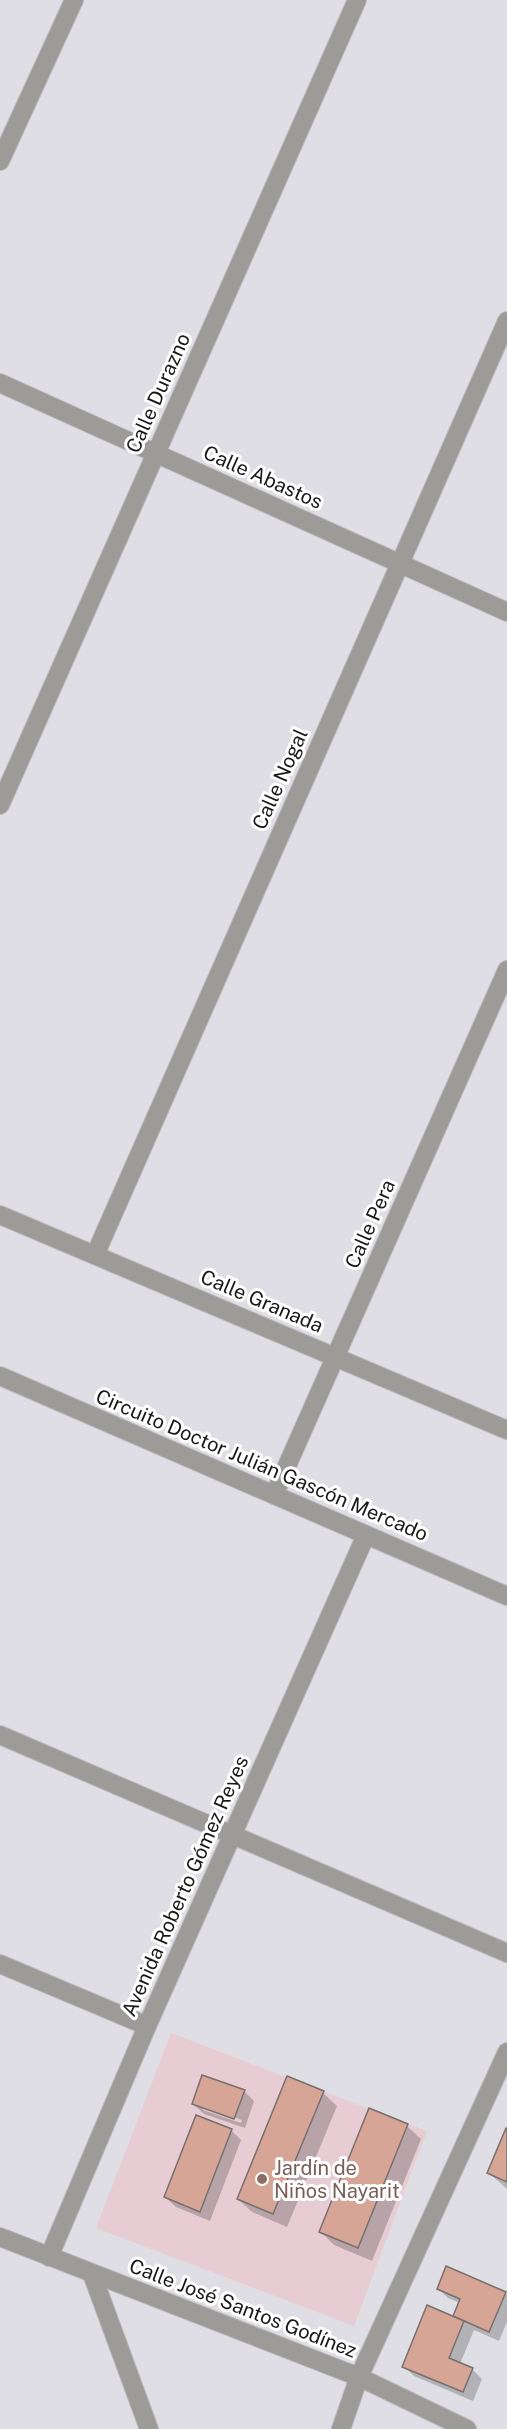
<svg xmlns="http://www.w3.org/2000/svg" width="507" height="2429" font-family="'Public Sans',sans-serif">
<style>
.education{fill:#e7cdd3}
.shadow{fill:#0003;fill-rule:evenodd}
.building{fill:#d7a596;stroke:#77706e;stroke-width:1.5}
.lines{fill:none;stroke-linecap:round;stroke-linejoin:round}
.street-casing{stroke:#bbbbc0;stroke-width:20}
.street{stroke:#9c9b98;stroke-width:18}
.education-dot{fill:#8d6e63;stroke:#fff;stroke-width:2}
.labels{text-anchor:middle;stroke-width:6;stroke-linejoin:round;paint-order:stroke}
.street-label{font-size:20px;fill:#19191b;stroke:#fff}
.education-label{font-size:20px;fill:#785e54;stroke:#fff;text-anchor:start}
</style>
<rect width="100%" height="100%" fill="#dedee4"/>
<path class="education" d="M171,2033L427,2131L354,2326L96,2228Z"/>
<g class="shadow">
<path d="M244,2091L254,2101L245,2128L204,2114L193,2104ZM203,2107L242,2120L241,2123L203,2110Z"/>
<path d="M323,2093L337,2106L287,2227L252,2212L238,2199Z"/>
<path d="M407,2126L421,2139L372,2261L334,2245L321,2232Z"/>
<path d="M231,2130L241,2140L210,2221L176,2207L165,2197Z"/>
<path d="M507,2130V2189L489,2173Z"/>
<path d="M438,2288L505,2293L507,2295V2322L499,2341L474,2330L460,2364L472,2369L482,2379L473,2401L414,2376L404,2366L454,2318L460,2303L448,2298Z"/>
</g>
<g class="building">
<path d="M202,2075L245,2090L234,2119L192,2104Z"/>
<path d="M287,2076L324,2091L273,2214L237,2199Z"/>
<path d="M369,2108L408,2124L358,2248L319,2232Z"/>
<path d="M196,2115L232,2129L200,2212L164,2197Z"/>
<path d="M506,2128L507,2129V2182L487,2173Z"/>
<path d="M446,2266L506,2292L489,2332L453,2316L460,2299L437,2289Z"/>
<path d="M427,2305L464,2321L449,2358L473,2368L463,2392L402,2367Z"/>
</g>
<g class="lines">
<g class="street-casing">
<g id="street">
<path d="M0,161L74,0"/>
<path d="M0,383L507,612"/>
<path d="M0,805L357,0"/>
<path d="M0,1215L507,1430"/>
<path d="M95,1255L507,321"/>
<path d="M0,1376L507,1596"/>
<path d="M274,1495L507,970"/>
<path d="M0,1735L507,1953"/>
<path d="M0,1964L147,2026"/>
<path d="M0,2237L359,2377L467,2429"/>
<path d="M49,2257L147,2026L366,1535"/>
<path d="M92,2274L149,2429"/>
<path d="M341,2429L359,2377L507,2052"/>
</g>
</g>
<use href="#street" class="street"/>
</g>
<circle class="education-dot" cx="262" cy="2179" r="6"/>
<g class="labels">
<g class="street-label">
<text transform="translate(158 393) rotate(-66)" y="7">Calle Durazno</text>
<text transform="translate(263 477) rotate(24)" y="7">Calle Abastos</text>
<text transform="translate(280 779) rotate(-66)" y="7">Calle Nogal</text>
<text transform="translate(370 1224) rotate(-66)" y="7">Calle Pera</text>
<text transform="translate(262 1301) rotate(23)" y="7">Calle Granada</text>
<text transform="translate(262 1465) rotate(23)" y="7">Circuito Doctor Julián Gascón Mercado</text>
<text transform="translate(185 1886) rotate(-66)" y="7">Avenida Roberto Gómez Reyes</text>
<text transform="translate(243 2308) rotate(21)" y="7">Calle José Santos Godínez</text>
</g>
<g class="education-label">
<text x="274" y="2175">Jardín de<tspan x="274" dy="23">Niños Nayarit</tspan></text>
</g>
</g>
</svg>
